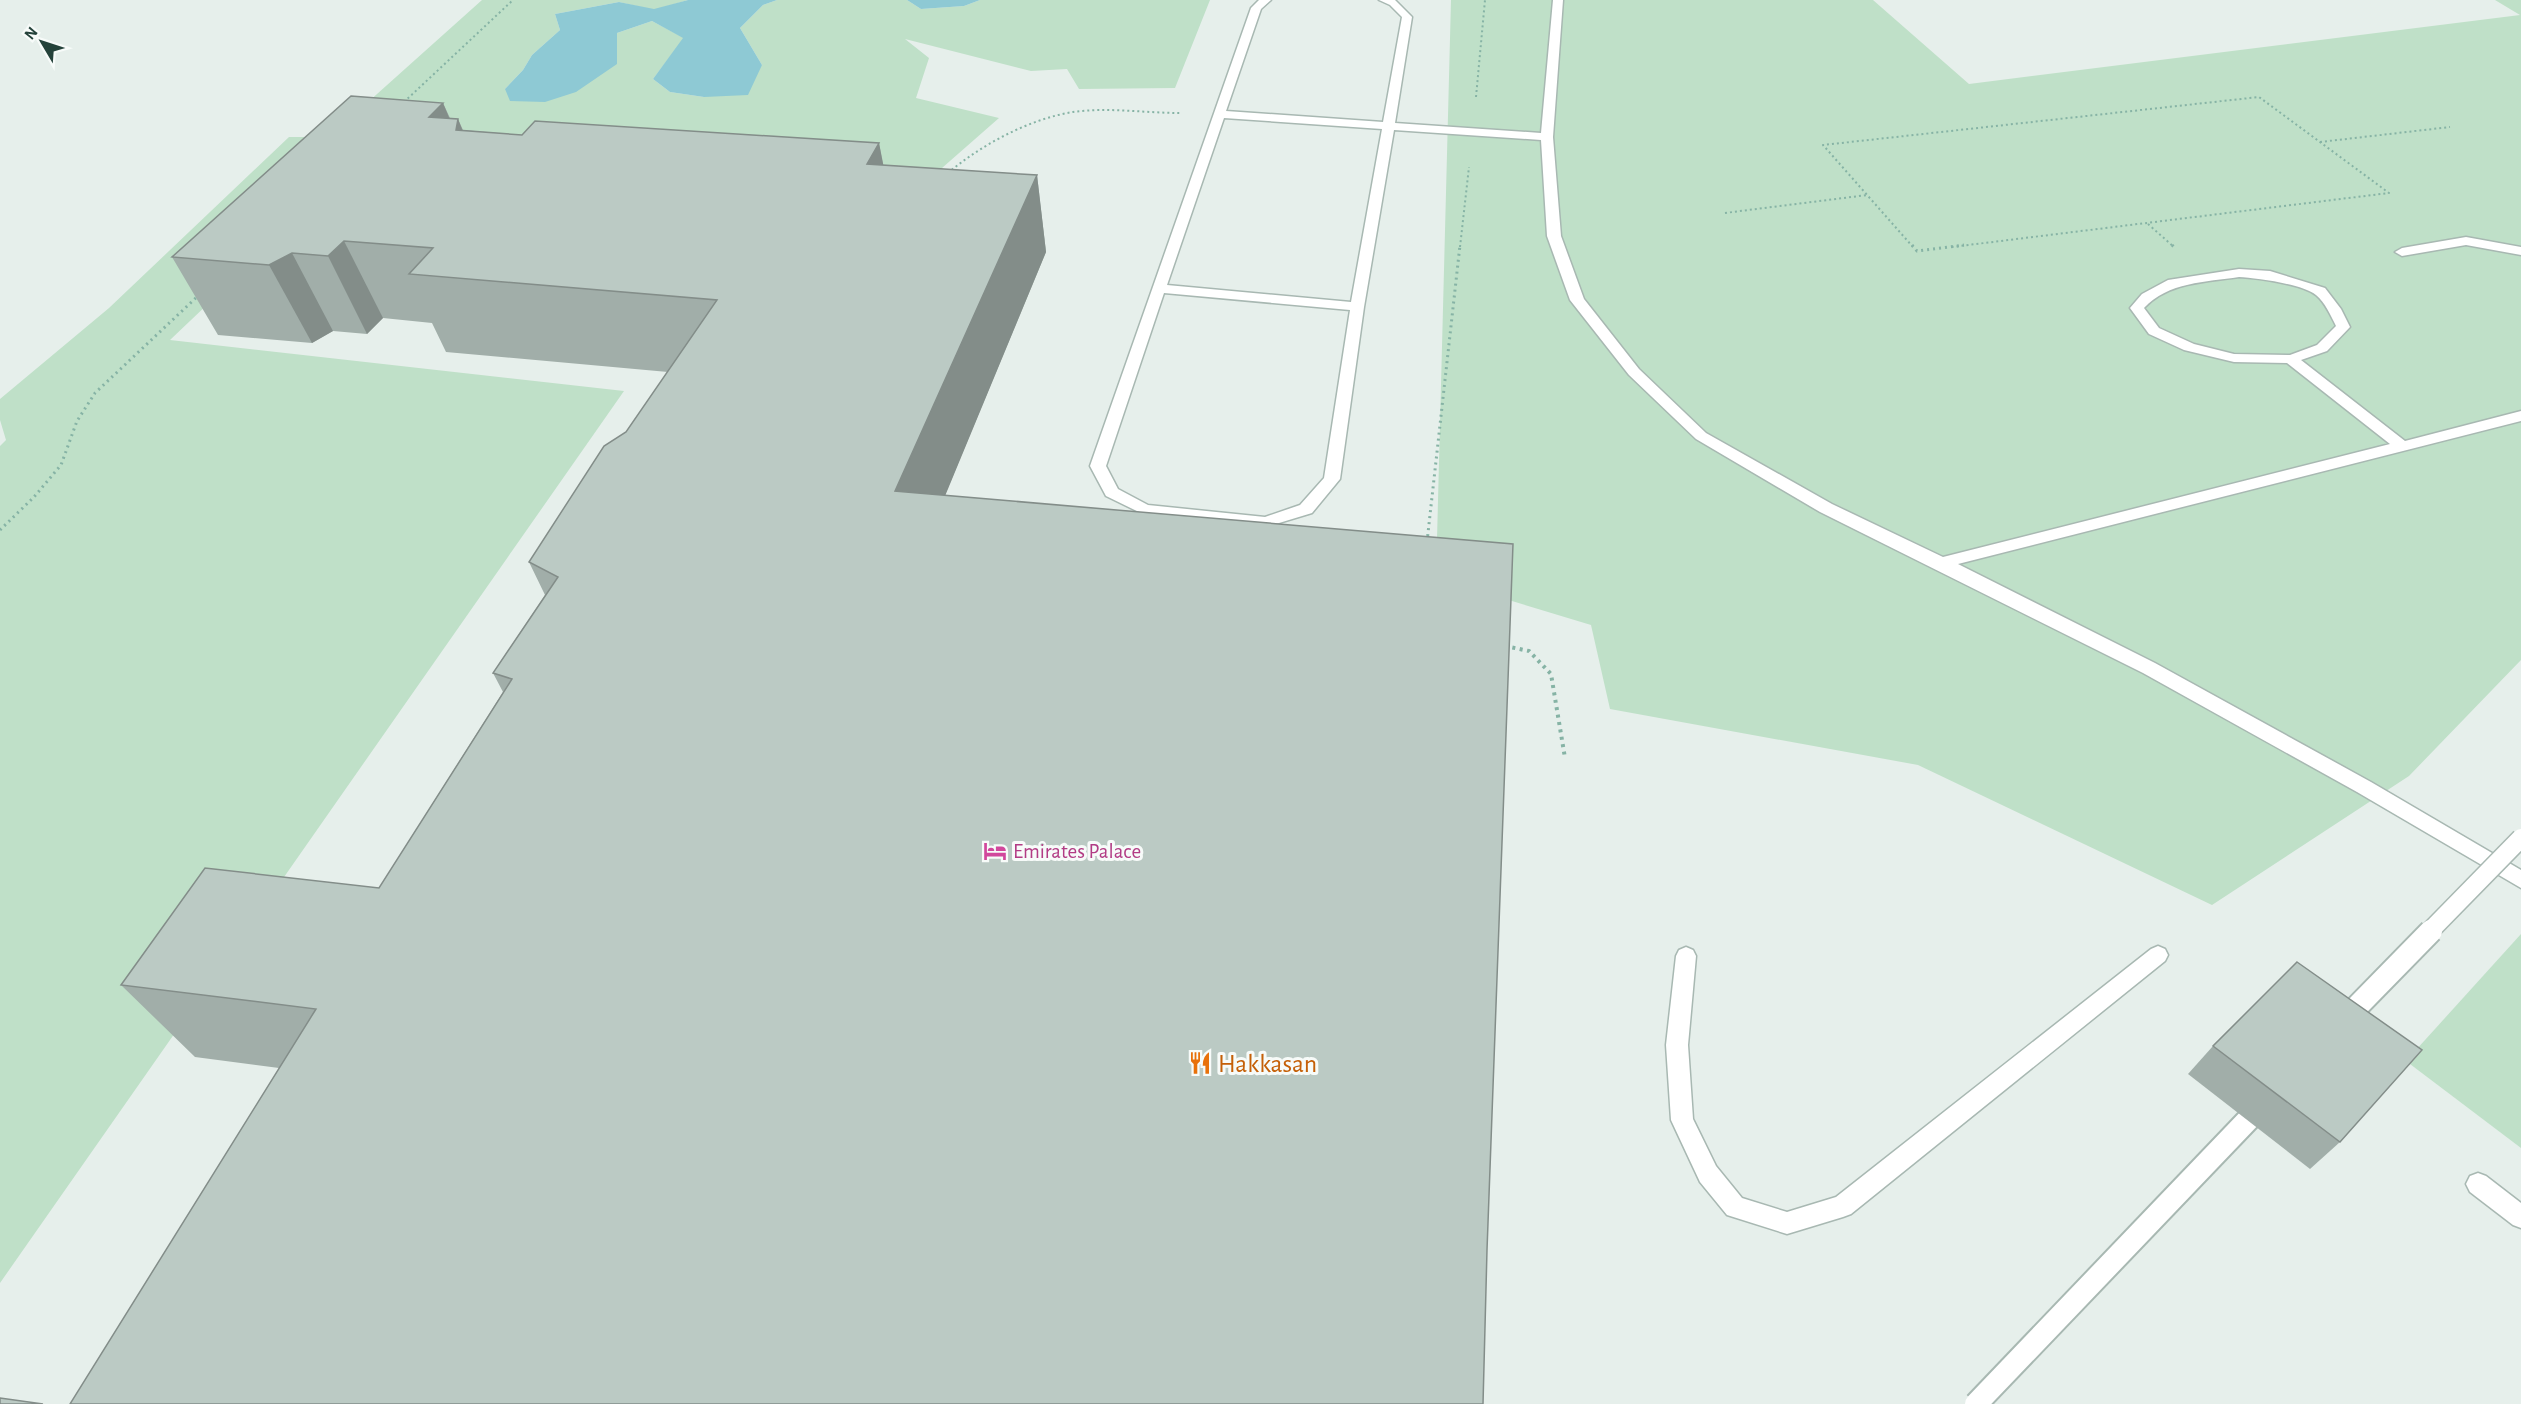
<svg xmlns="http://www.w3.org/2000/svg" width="2521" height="1404" font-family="'Alegreya Sans',sans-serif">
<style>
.green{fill:#bfe0c8}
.water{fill:#8ec9d4}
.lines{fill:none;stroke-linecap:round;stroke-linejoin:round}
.minor-casing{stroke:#a8b8b2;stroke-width:3}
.path-far2{stroke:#86b3a5;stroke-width:2;stroke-dasharray:2 3;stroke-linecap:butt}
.path-far1{stroke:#86b3a5;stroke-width:3;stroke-dasharray:2 4;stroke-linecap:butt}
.path{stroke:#86b3a5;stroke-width:4;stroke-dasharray:3 4.5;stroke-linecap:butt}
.minor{fill:#fff;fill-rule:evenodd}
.minor-bridge-far1-casing{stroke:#a8b8b2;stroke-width:21;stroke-linecap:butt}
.minor-bridge-casing{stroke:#a8b8b2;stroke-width:26;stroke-linecap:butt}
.minor-bridge-far1{stroke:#fff;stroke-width:18}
.minor-bridge{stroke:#fff;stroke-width:22}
.wall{fill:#a1aea9}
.shaded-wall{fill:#838d89}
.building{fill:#bbcac4;stroke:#838d89;stroke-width:1.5}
.labels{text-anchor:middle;stroke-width:6;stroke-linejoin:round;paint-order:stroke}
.hotel-label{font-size:21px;fill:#b23c85;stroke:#f7fbf9;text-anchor:start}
.near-food-label{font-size:26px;fill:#c56008;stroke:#f7fbf9;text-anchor:start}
</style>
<rect width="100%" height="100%" fill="#e6efeb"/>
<g class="green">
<path d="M482,0H688L654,10L619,2L555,14L560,30L532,55L523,70L505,89L617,33L652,21L684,38L653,79L670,92L704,97L762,65L740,28L763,5L777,0H907L921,9L964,6L980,0H1210L1175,88L1079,89L1067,69L1031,71L905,39L929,58L916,98L999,118L893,211L356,163L170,340L624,391L0,1283V446L6,440L0,420V399L109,308L289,137H329Z"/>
<path d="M1451,0H1873L1969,84L2520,15L2495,0H2521V660L2409,776L2212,905L1918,765L1610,709L1591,625L1436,578Z"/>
<path d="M2521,934V1148L2406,1061Z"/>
</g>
<g class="water">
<path d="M688,0H777L763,5L740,28L762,65L748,95L704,97L670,92L653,79L683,38L652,21L617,33V64L576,92L545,102L510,101L505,89L523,70L532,55L560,30L555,14L619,2L654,9Z"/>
<path d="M907,0H980L964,6L921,9Z"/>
</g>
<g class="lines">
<g class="minor-casing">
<g id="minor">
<path d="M1259,0H1271L1261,9L1226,111L1383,122L1402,17L1390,5L1379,0H1395L1412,17L1395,123L1541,133L1553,0H1563L1553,137L1561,236L1584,299L1639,369L1706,433L1832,504L1943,557L2390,444L2287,363L2234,362L2184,350L2149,334L2130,308L2142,294L2168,280L2239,269L2270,271L2325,288L2341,309L2350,327L2327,351L2301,360L2405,441L2521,411V421L1958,564L2155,663L2371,782L2521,870V888L2357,792L2143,673L1820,512L1696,439L1629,375L1570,300L1547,236L1541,140L1394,130L1364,307L1340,479L1312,513L1266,527L1145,515L1106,496L1090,466L1251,8ZM1224,118L1382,129L1351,302L1167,285ZM2239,277C2256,278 2303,284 2316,295C2325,302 2331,316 2336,326L2317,345L2290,355L2234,354L2194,344L2159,328L2144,308C2168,282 2206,282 2239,277ZM1164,293L1350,310L1324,478L1300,505L1265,517L1148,505L1118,489L1106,466Z"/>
<path d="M2466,237L2521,247V255L2466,245L2402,256L2395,252L2402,248Z"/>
<path d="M2158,946L2165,949L2168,955L2165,961L1851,1214L1843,1217L1787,1234L1727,1215L1700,1182L1671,1120L1666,1045L1676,956L1679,950L1686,947L1693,950L1696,956L1688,1045L1693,1119L1716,1166L1742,1198L1787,1212L1836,1197L2151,949Z"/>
<path d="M2478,1173L2486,1176L2521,1203V1228L2513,1225L2470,1192L2466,1184L2470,1176Z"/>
</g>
</g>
<g class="path-far2">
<path d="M1476,97L1485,0"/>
<path d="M404,102L513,0"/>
<path d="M2320,142L2450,127"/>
<path d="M948,173C981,145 1029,119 1073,112C1107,107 1145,113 1180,113"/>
<path d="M1725,213L1867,195"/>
<path d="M2148,224L2174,247"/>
<path d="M1460,247L1469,167"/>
<path d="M1913,247L1823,145L2259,97L2389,193L1952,247"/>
</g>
<g class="path-far1">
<path d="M1912,245L1917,251L1964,245"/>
<path d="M2172,245L2174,247"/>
<path d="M0,530L34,497L61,465L77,421L95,393L200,294"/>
<path d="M1427,542L1460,245"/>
</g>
<path class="path" d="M1505,646L1529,651L1551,674L1565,758"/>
<use href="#minor" class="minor"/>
<g class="minor-bridge-far1-casing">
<path id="minor-bridge-far1" d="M2429,932L2521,838"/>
</g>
<g class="minor-bridge-casing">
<g id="minor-bridge">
<path d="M2342,1022L2431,931"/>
<path d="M1976,1404L2265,1102"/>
</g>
</g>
<use href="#minor-bridge-far1" class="minor-bridge-far1"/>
<use href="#minor-bridge" class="minor-bridge"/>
</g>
<g class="wall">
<path d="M443,103L450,118L458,119L463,130L522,135L879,143L883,165L1037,175L1046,252L945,495L279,1068L195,1057L121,985L379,888L503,692L493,673L545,595L529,562L626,432L668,372L446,352L432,323L383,318L367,334L333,331L312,343L218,335L172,257Z"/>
<path d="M2213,1046L2340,1142L2310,1169L2188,1074Z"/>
</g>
<g class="shaded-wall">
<path d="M443,103L474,177L429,117Z"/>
<path d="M458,119L488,194L456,130Z"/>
<path d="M879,143L894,219L867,164Z"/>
<path d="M1037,175L1046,252L914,571L895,491Z"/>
<path d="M344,241L383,318L367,334L328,256Z"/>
<path d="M292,253L333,331L312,343L269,265Z"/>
</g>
<g class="building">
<path d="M351,96L443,103L429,117L458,119L456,130L522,135L535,121L879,143L867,164L1037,175L895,491L1513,544L1487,1250L1483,1404H70L316,1009L121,985L205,868L379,888L512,679L493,673L558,577L529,562L604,446L626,432L717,300L409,274L433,248L344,241L328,256L292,253L269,265L172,257Z"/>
<path d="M2297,962L2422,1050L2340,1142L2213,1046Z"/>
<path d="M0,1398L43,1404H0Z"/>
</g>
<defs>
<g id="hotel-bare" transform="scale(1.8)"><path d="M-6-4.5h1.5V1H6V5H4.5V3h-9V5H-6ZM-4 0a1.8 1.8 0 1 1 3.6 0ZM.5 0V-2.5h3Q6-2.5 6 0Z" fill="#d1479c" stroke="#f7fbf9" stroke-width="2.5" paint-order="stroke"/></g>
<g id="restaurant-bare" transform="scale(1.8)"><path d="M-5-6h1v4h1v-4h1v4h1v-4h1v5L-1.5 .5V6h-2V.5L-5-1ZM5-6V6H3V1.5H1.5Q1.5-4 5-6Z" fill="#e8710a" stroke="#f7fbf9" stroke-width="2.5" paint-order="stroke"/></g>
</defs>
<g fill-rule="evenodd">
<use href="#hotel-bare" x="995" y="851"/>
<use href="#restaurant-bare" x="1200" y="1063"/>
</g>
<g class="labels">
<g class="hotel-label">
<text x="1013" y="858">Emirates Palace</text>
</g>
<g class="near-food-label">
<text x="1218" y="1072">Hakkasan</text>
</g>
</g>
<g transform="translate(42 42) rotate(309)" stroke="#f7fbf9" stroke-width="4.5" paint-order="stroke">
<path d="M0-4.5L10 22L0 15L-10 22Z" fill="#24423a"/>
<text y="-9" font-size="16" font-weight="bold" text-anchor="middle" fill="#24423a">N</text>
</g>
</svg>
